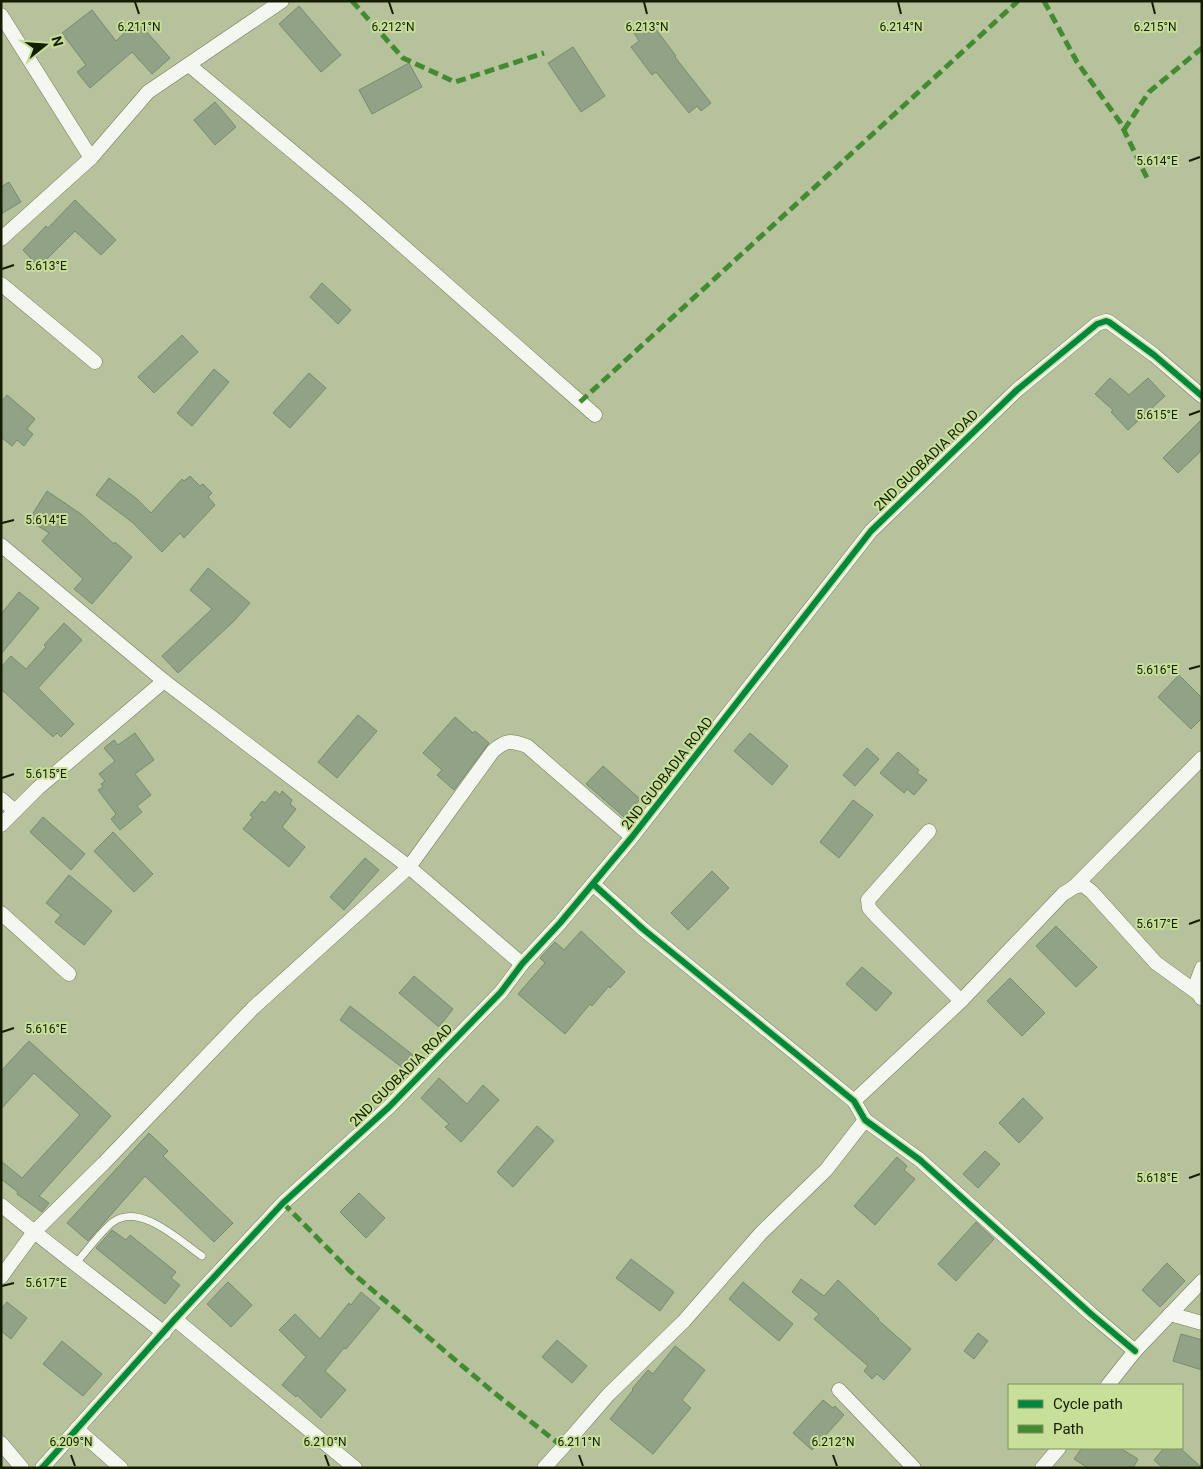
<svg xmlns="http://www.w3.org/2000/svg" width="1203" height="1469" font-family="Roboto,sans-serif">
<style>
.building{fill:#92a286;stroke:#7a8a6e}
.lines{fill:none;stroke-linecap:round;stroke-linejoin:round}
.lane-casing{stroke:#737d5d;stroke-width:8}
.street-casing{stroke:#737d5d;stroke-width:15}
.lane{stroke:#f4f6f0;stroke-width:7}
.street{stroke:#f4f6f0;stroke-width:14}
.quiet{stroke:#448a32;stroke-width:5;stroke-dasharray:10 5;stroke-linecap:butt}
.cycleway-casing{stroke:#c7df98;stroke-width:9}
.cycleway{stroke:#00873e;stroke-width:6}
.ticks{fill:none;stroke:#141c02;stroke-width:2}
.labels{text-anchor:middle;stroke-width:4;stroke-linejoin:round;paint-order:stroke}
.street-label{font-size:14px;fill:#141c02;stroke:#c7df98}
.ticks-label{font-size:12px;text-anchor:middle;fill:#141c02;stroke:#c7df98;stroke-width:4;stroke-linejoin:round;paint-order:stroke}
</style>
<rect width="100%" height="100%" fill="#b5c29b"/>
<g class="building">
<path d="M299,6L341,55L321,72L279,24Z"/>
<path d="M92,10L116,41L137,21L170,58L152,74L132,52L90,88L77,72L86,65L62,33Z"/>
<path d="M643,27L648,33L655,28L676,56L675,57L711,103L701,111L697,106L689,113L656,72L652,75L631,47L639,41L634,33Z"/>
<path d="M573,47L605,96L581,112L548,63Z"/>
<path d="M409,63L422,87L372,114L359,90Z"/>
<path d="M215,102L236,127L215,145L194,120Z"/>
<path d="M9,182L21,202L1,214V187Z"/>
<path d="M75,200L116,240L101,255L75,231L39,267L23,250L46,226L48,228Z"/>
<path d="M322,283L351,310L338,324L310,297Z"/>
<path d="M182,335L198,352L154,393L138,377Z"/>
<path d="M214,369L229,382L192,426L177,413Z"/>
<path d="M309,373L326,388L290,428L273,413Z"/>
<path d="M1110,378L1129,395L1148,378L1165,396L1128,430L1111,412L1113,410L1095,394Z"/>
<path d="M7,395L35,419L27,429L33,434L24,446L17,440L12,446L1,437V402Z"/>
<path d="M1202,419V450L1178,473L1163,458Z"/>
<path d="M190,476L200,486L203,484L212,493L208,497L215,505L184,538L180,533L162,552L132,522L96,495L109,478L137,499L151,513L182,479L184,481Z"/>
<path d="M47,491L81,514L114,544L115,542L132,557L92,604L74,589L83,579L42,541L49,533L35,524L36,522L30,518Z"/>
<path d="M208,568L250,603L233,622L178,673L162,656L212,609L190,590Z"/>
<path d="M19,592L39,608L1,654V614Z"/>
<path d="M64,623L82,640L38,688L74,724L61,737L57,733L53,737L1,689V667L11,656L26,669L46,647L44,645Z"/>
<path d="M1179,675L1202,698V718L1191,729L1158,697Z"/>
<path d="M358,715L377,731L337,778L318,762Z"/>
<path d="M455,717L473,733L475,731L489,743L454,790L437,775L442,770L423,753Z"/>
<path d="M135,733L154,760L135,774L151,795L137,806L142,812L120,830L111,819L116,814L98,790L103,787L101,784L105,781L99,774L115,761L104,748L114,740L118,745Z"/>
<path d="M750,733L788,766L772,785L734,751Z"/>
<path d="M867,748L879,759L855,786L843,775Z"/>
<path d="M898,752L919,770L917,773L927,780L914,795L907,789L904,793L880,773Z"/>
<path d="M603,766L640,799L624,817L586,784Z"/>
<path d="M275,791L280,795L282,791L292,800L290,804L296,809L282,827L305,847L289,867L243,829L253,817L250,815L262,801L265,803Z"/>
<path d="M853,800L873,815L839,858L820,842Z"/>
<path d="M43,817L85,854L71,870L30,832Z"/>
<path d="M113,832L153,874L134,892L94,851Z"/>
<path d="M365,858L379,870L344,910L330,897Z"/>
<path d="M712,871L729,888L688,930L671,913Z"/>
<path d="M69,875L112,911L84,945L55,922L61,915L46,903Z"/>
<path d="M1056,926L1097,967L1076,987L1036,946Z"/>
<path d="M581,931L625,972L610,988L609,986L592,1006L590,1004L565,1034L518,994L545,963L540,958L555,942L564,950Z"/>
<path d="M862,967L892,993L876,1011L846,984Z"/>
<path d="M414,976L453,1009L439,1027L399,993Z"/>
<path d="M1010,978L1045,1013L1022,1036L987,1001Z"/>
<path d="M350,1006L413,1055L403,1068L340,1020Z"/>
<path d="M29,1041L111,1116L39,1196L49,1203L42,1212L17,1194L18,1192L1,1179V1161L22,1178L80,1115L34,1073L1,1109V1071Z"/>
<path d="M439,1078L467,1104L483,1085L499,1100L461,1142L445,1127L449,1124L421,1098Z"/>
<path d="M1023,1098L1043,1118L1019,1143L999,1123Z"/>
<path d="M537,1126L554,1141L513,1187L497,1172Z"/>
<path d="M149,1133L168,1151L163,1156L233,1223L214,1242L145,1176L88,1241L67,1223Z"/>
<path d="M985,1151L1000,1164L978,1188L963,1174Z"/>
<path d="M897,1157L907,1166L904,1170L915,1179L875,1225L854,1206Z"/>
<path d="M359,1193L385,1218L366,1238L340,1212Z"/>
<path d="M976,1222L994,1239L956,1281L938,1264Z"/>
<path d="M112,1230L126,1240L130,1235L176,1272L171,1278L180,1285L165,1304L96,1248Z"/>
<path d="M631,1259L674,1292L660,1311L616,1278Z"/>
<path d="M1167,1263L1185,1281L1160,1307L1142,1290Z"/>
<path d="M801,1279L824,1296L838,1280L879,1319L878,1320L911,1349L884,1380L877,1374L872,1379L864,1371L868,1366L814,1319L819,1314L792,1292Z"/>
<path d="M228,1282L252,1305L231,1327L207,1304Z"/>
<path d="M743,1282L793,1324L779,1341L729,1299Z"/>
<path d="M361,1292L380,1308L346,1349L344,1348L325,1371L346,1390L321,1418L297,1395L296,1397L282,1385L306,1357L279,1330L295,1314L320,1339L349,1303L351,1305Z"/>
<path d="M7,1302L27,1318L11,1339L1,1331V1309Z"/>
<path d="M978,1333L988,1341L974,1359L964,1351Z"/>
<path d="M1181,1334L1202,1340V1370L1173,1361Z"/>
<path d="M557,1340L587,1366L572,1383L542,1357Z"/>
<path d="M62,1341L102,1374L83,1396L43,1364Z"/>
<path d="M675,1346L705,1370L682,1400L691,1408L653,1454L610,1419L633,1390L632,1389L648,1370L653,1374Z"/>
<path d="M823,1400L833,1408L835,1406L844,1415L812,1450L793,1433Z"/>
<path d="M1082,1448H1120L1138,1459L1133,1468H1088L1074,1459Z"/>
<path d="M1164,1448H1180L1202,1468H1163L1154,1460Z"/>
</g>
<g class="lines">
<g class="lane-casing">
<path id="lane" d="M76,1263C85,1253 102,1230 113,1222C140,1202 180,1241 202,1256"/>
</g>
<g class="street-casing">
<g id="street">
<path d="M1,15L91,158"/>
<path d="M189,65L353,202L595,415"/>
<path d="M1,239L91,158L148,92L282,1"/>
<path d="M1,284L95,362"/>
<path d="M1,545L164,681L409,867L522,964"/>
<path d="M1,799L15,811"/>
<path d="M1,825L38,788L164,681"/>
<path d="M929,831L868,900L869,908L877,917L961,1001"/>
<path d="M593,884L643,929L854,1101L865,1120L920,1160L1091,1314L1135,1351"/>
<path d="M1074,887L1202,758"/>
<path d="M1,913L69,974"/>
<path d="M1201,998L1197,981L1202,968"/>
<path d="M854,1101L961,1001L1063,894L1074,887L1083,885L1092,892L1156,963L1199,994"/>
<path d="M1,1205C54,1249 110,1290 164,1333"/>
<path d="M1,1277L34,1232L104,1163L253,1008L409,867L493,751C506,740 510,740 527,746L632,837"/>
<path d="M1170,1314L1202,1323"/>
<path d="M175,1319L355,1468"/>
<path d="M1108,1385L1135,1351L1202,1281"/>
<path d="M839,1390L914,1468"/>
<path d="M77,1429L121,1468"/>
<path d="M1,1443L22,1468"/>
<path d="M42,1468L175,1319L283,1203L389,1107L501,992L522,964L560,923L632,837L871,531L1017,390L1097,324L1106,321L1109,322L1154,355L1202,396"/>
<path d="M544,1468L563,1447L608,1395L684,1321L761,1233L826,1170L865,1120"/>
<path d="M1042,1468L1059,1448"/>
</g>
</g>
<use href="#lane" class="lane"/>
<use href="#street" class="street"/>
<g class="quiet">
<path d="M352,1L403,58L455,82L544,53"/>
<path d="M1044,1L1077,62L1120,122L1147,178"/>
<path d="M1124,130L1149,92L1202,48"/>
<path d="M580,402L1018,1"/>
<path d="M283,1203L350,1271L492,1391L563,1447"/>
</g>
<g class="cycleway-casing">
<g id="cycleway">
<path d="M593,884L643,929L854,1101L865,1120L920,1160L1091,1314L1135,1351"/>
<path d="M42,1468L175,1319L283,1203L389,1107L501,992L522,964L560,923L632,837L871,531L1017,390L1097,324L1106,321L1109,322L1154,355L1202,396"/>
</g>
</g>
<use href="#cycleway" class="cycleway"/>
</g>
<path class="ticks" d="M135,2L139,14M389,2L393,14M644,2L647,14M898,2L901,14M1152,2L1155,14M1189,161L1200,157M2,269L14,265M1189,415L1200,411M2,523L14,520M1189,669L1200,666M2,778L14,774M1189,924L1200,920M2,1032L14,1028M1189,1178L1200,1174M2,1286L14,1283M71,1455L75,1466M325,1455L329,1466M579,1455L583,1466M833,1455L837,1466"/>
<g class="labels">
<g class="street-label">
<text transform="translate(926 460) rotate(-44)" y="5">2ND GUOBADIA ROAD</text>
<text transform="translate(667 773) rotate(-52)" y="5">2ND GUOBADIA ROAD</text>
<text transform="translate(401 1075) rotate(-45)" y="5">2ND GUOBADIA ROAD</text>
</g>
</g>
<g class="ticks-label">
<text x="139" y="31">6.211°N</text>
<text x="393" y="31">6.212°N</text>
<text x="647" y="31">6.213°N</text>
<text x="901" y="31">6.214°N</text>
<text x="1155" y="31">6.215°N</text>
<text x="1157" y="165">5.614°E</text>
<text x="46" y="270">5.613°E</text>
<text x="1157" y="419">5.615°E</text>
<text x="46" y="524">5.614°E</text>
<text x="1157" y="674">5.616°E</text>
<text x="46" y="778">5.615°E</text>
<text x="1157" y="928">5.617°E</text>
<text x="46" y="1033">5.616°E</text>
<text x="1157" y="1182">5.618°E</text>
<text x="46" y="1287">5.617°E</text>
<text x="71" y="1446">6.209°N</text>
<text x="325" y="1446">6.210°N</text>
<text x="579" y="1446">6.211°N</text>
<text x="833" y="1446">6.212°N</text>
</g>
<rect width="1203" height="1469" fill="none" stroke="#141c02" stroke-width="5"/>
<rect x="1008" y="1384" width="175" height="65" fill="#c7df98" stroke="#7f915c"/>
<rect x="1018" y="1400" width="25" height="8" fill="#00873e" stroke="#7f915c"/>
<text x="1053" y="1409" font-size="15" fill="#141c02">Cycle path</text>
<rect x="1018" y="1425" width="25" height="8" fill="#448a32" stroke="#7f915c"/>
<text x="1053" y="1434" font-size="15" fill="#141c02">Path</text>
<g transform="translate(45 45) rotate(73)" stroke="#c7df98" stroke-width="4" paint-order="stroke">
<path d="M0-4L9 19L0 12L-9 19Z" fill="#141c02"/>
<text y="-8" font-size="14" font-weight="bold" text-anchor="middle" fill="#141c02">N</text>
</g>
</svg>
